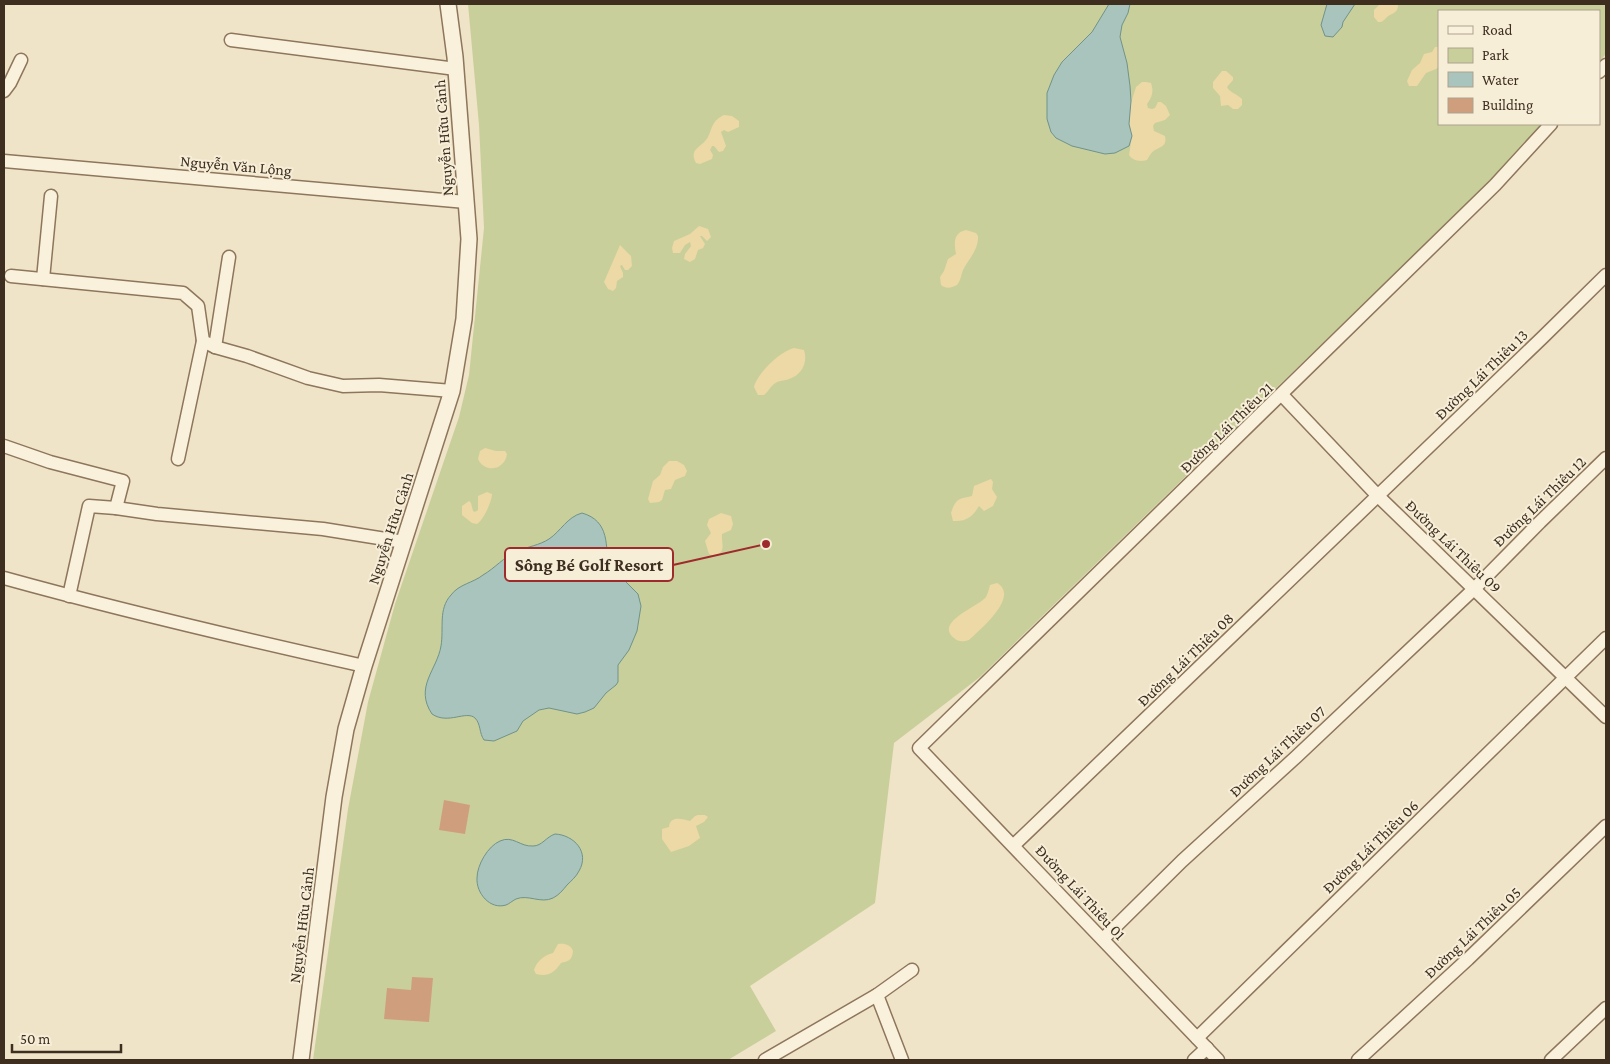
<svg xmlns="http://www.w3.org/2000/svg" width="1610" height="1064" font-family="'Crimson Pro',serif">
<style>
.green{fill:#c9cf9b}
.sand{fill:#ecd9a5}
.water{fill:#a9c4bc;stroke:#6f938a}
.building{fill:#cf9f7d}
.lines{fill:none;stroke-linecap:round;stroke-linejoin:round}
.minor-casing{stroke:#8d765c;stroke-width:15}
.tertiary-casing{stroke:#8d765c;stroke-width:18}
.minor{stroke:#faf1dc;stroke-width:12}
.tertiary{stroke:#faf1dc;stroke-width:15}
.labels{text-anchor:middle;stroke-width:4;stroke-linejoin:round;paint-order:stroke}
.street-label{font-size:16px;fill:#3d2e20;stroke:#f7eed8}
.leader{fill:none;stroke:#9e2a2b;stroke-width:2}
.callout-dot{fill:#9e2a2b;stroke:#f7eed8;stroke-width:2}
.callout{fill:#f7eed8;stroke:#9e2a2b;stroke-width:2}
.callout-label{font-size:18px;text-anchor:middle;font-weight:bold;fill:#3d2e20}
</style>
<rect width="100%" height="100%" fill="#f0e4c8"/>
<path class="green" d="M468,4H1606V54L1599,62V11H1439V124H1543L1490,182L1272,392L980,677L894,743L875,903L750,986L776,1031L728,1060H313L348,809L368,702L395,604L459,417L469,375L484,228L479,125Z"/>
<g class="sand">
<path d="M1386,4H1398C1398,11 1396,12 1390,15C1387,16 1385,20 1381,22H1378L1374,17V10L1379,5Z"/>
<path d="M1435,47H1439V66L1436,69L1426,73L1417,86H1409L1407,81L1412,70L1420,63L1424,54L1432,52Z"/>
<path d="M1222,71H1226L1233,77V80L1227,87C1229,92 1237,94 1242,99V105L1238,109H1233L1228,105L1221,106L1220,96L1213,88V82Z"/>
<path d="M1142,82H1146L1151,83C1154,92 1152,97 1147,104L1148,108L1152,109L1155,108L1158,102H1161L1166,106L1170,115L1165,120L1155,123L1153,126L1154,131L1165,136C1167,146 1162,146 1155,150C1151,152 1149,157 1147,160C1140,162 1133,161 1129,155L1132,136L1129,124L1130,106L1136,87Z"/>
<path d="M724,115L732,116L739,121V127L728,132L724,130L721,132L726,146L723,151L719,152L714,146H712L710,150L713,155L712,159L700,164L696,163C688,148 703,147 708,137C713,126 712,121 724,115Z"/>
<path d="M699,226L708,229L711,237L707,241L702,236H700L705,244L703,248L698,250L695,259L690,262L684,259L685,254L691,246L690,242L685,245L680,253H673L672,248L674,241L690,234Z"/>
<path d="M966,230L976,233L978,236C979,249 968,260 963,270C961,275 961,280 957,285C951,288 946,289 941,285L940,277L944,271L948,259L956,254C954,243 953,233 966,230Z"/>
<path d="M620,245L631,256L632,266L628,270H625L622,265L620,266L623,273V277L617,281L616,288L613,291L608,289L604,282Z"/>
<path d="M794,348L804,350C808,362 802,375 789,379C784,381 779,380 774,384C770,387 768,392 764,395H758L754,387C757,374 780,351 794,348Z"/>
<path d="M485,448L496,451H505L507,454C505,470 485,474 478,459L480,451Z"/>
<path d="M669,461H677L684,465L687,471L685,476L675,480L671,489L665,490L662,500L659,502L650,503L648,499L653,481L660,475L663,467Z"/>
<path d="M991,479L993,482L992,489L997,497L993,506L984,511L979,506C973,516 967,522 953,521L951,513C956,498 959,499 972,496L974,486Z"/>
<path d="M487,492L492,494C492,501 483,521 477,524L472,523L462,515V506L469,501L471,503L473,511L475,512L478,510V496Z"/>
<path d="M721,513L731,516L733,524L731,530L722,534C721,544 727,551 715,556L709,554L705,541L711,533L707,525L709,519Z"/>
<path d="M997,583C1020,596 981,629 969,640C963,642 958,642 954,638C934,622 978,607 986,597C988,593 989,589 990,585Z"/>
<path d="M698,815H705L708,817L704,822L696,826L700,838L689,846L671,852L662,839V829L669,827C670,815 682,819 690,821L695,816Z"/>
<path d="M558,944C565,943 571,945 573,951C572,961 568,961 561,963C554,973 548,977 536,974L534,970C537,961 544,955 553,953Z"/>
</g>
<g class="water">
<path d="M1109,4H1130L1128,13L1122,25L1120,37L1127,63L1130,86L1131,101L1129,124L1132,136L1129,146L1115,153L1105,154L1072,146L1056,138L1051,132L1047,119V93L1054,75L1062,62L1092,32Z"/>
<path d="M1327,4H1355L1343,22L1342,27L1333,37L1325,36L1321,25Z"/>
<path d="M582,513C610,521 606,546 608,569L621,577L638,594L641,606L637,631L629,650L618,665V682L616,685L606,693L594,708L585,712L577,714L549,708L539,710L523,721L517,731L494,741L484,740C479,733 481,724 475,718C466,710 448,725 432,714C414,687 437,670 441,646C444,628 438,609 451,595C459,584 473,583 483,575C495,568 504,557 517,551C527,547 540,545 549,539C561,531 567,517 582,513Z"/>
<path d="M555,834C574,835 590,852 579,871C576,877 571,881 567,885C563,890 559,895 553,898C541,904 528,894 516,899C512,901 509,904 506,905C490,910 476,893 477,878C477,865 488,846 500,841C513,835 520,847 533,846C542,846 546,837 555,834Z"/>
</g>
<g class="building">
<path d="M444,800L470,805L465,834L439,830Z"/>
<path d="M412,977L433,978L429,1022L384,1019L387,988L411,990Z"/>
</g>
<g class="lines">
<g class="minor-casing">
<g id="minor">
<path d="M231,40L456,69"/>
<path d="M1599,72L1606,65"/>
<path d="M4,91L10,83L21,60"/>
<path d="M4,161L466,202"/>
<path d="M11,276L183,293L198,306L203,341L215,347L247,356L308,378L343,386L379,385L452,391"/>
<path d="M43,279L51,196"/>
<path d="M215,347L229,257"/>
<path d="M1282,395L1377,495L1606,717"/>
<path d="M4,446L50,462L123,481L116,508"/>
<path d="M178,459L203,341"/>
<path d="M4,578C123,611 243,639 364,666"/>
<path d="M69,596L89,506L116,508L157,514L323,529L404,542"/>
<path d="M1014,845L1543,337L1606,275"/>
<path d="M1103,939L1182,861L1296,757L1474,589L1540,522L1606,458"/>
<path d="M877,995L902,1060"/>
<path d="M1197,1038L1606,638"/>
<path d="M765,1060L877,995L912,970"/>
<path d="M1194,1060L1207,1048"/>
<path d="M1218,1060L919,748L1495,185L1551,124"/>
<path d="M1358,1060L1468,959L1606,826"/>
<path d="M1551,1060L1606,1008"/>
</g>
</g>
<g class="tertiary-casing">
<path id="tertiary" d="M301,1060L334,797L346,729L364,666L452,391L464,319L469,239L455,57L448,4"/>
</g>
<use href="#minor" class="minor"/>
<use href="#tertiary" class="tertiary"/>
</g>
<g class="labels">
<g class="street-label">
<text transform="translate(443 138) rotate(-94)" y="6">Nguyễn Hữu Cảnh</text>
<text transform="translate(236 165) rotate(5)" y="6">Nguyễn Văn Lộng</text>
<text transform="translate(1481 374) rotate(-44)" y="6">Đường Lái Thiêu 13</text>
<text transform="translate(1226 427) rotate(-44)" y="6">Đường Lái Thiêu 21</text>
<text transform="translate(1539 501) rotate(-44)" y="6">Đường Lái Thiêu 12</text>
<text transform="translate(390 528) rotate(-72)" y="6">Nguyễn Hữu Cảnh</text>
<text transform="translate(1454 546) rotate(44)" y="6">Đường Lái Thiêu 09</text>
<text transform="translate(1185 659) rotate(-44)" y="6">Đường Lái Thiêu 08</text>
<text transform="translate(1277 751) rotate(-43)" y="6">Đường Lái Thiêu 07</text>
<text transform="translate(1370 846) rotate(-44)" y="6">Đường Lái Thiêu 06</text>
<text transform="translate(1081 892) rotate(47)" y="6">Đường Lái Thiêu 01</text>
<text transform="translate(301 925) rotate(-83)" y="6">Nguyễn Hữu Cảnh</text>
<text transform="translate(1472 932) rotate(-43)" y="6">Đường Lái Thiêu 05</text>
</g>
</g>
<path class="leader" d="M766 544L673 565"/>
<circle class="callout-dot" cx="766" cy="544" r="5"/>
<rect class="callout" x="505" y="548" width="168" height="33" rx="5"/>
<g class="callout-label">
<text x="589" y="571">Sông Bé Golf Resort</text>
</g>
<rect width="1610" height="1064" fill="none" stroke="#3d2e20" stroke-width="10"/>
<rect x="1438" y="10" width="162" height="115" fill="#f7eed8" stroke="#ada18e"/>
<rect x="1448" y="26" width="25" height="8" fill="#faf1dc" stroke="#ada18e"/>
<text x="1482" y="35" font-size="15" fill="#3d2e20">Road</text>
<rect x="1448" y="48" width="25" height="15" fill="#c9cf9b" stroke="#ada18e"/>
<text x="1482" y="60" font-size="15" fill="#3d2e20">Park</text>
<rect x="1448" y="72" width="25" height="15" fill="#a9c4bc" stroke="#ada18e"/>
<text x="1482" y="85" font-size="15" fill="#3d2e20">Water</text>
<rect x="1448" y="98" width="25" height="15" fill="#cf9f7d" stroke="#ada18e"/>
<text x="1482" y="110" font-size="15" fill="#3d2e20">Building</text>
<path d="M12 1044v8h109v-8" fill="none" stroke="#3d2e20" stroke-width="2.5"/>
<text x="20" y="1044" font-size="15" fill="#3d2e20" stroke="#f7eed8" stroke-width="4" paint-order="stroke">50 m</text>
</svg>
